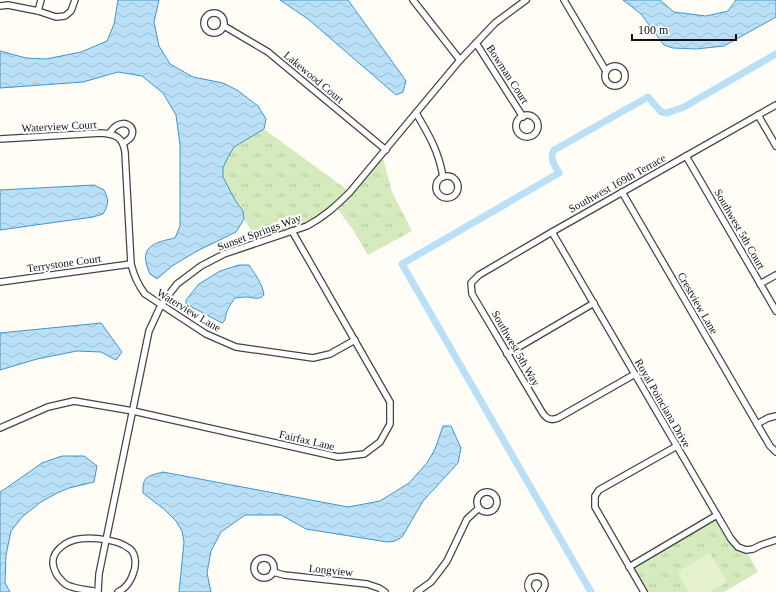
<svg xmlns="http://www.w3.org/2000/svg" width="776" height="592" font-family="'Times New Roman',serif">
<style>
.grass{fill:url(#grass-tufts)}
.pitch{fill:#e6f2cf}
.water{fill:url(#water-waves);stroke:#3f96cf}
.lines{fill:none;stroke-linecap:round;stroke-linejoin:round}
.canal{stroke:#b9e0f7;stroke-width:7}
.street-casing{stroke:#444;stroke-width:8}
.street{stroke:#fff;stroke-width:5.5}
.labels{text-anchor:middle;stroke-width:4;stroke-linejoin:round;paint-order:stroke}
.street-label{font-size:11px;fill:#111;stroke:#fff}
</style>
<defs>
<pattern id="grass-tufts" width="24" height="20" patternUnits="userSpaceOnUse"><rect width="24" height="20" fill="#d5ebbd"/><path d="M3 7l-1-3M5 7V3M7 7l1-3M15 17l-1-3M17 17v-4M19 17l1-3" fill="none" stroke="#b6c8a1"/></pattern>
<pattern id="water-waves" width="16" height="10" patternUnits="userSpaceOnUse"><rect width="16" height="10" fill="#b9e0f7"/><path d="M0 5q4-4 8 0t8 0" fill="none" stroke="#9ebfd3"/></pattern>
</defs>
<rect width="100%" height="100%" fill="#fffdf5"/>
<g class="grass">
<path d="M264,129L350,192L382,154L392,192L412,231L368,255L353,230L336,207L318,220L259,242L244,219L243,210L235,200L223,177V168L227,159L234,147Z"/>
<path d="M717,515L731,539L746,550L758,572L724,592H644L629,567Z"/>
</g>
<path class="pitch" d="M710,553L727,582L709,592H689L677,572Z"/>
<g class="water">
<path d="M118,0H159L154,22L159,46L170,64L193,77L223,83L237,90L258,106L266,119L264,129L234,147L227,159L223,168V177L235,200L243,211L244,219L236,232L197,251L172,266L157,279L150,274C148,270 147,266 146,262C142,244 162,241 175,238L180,226V145L176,115L163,93L142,76L118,72L83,82L0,88V51L26,58L46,59L81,52L107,41L114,24Z"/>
<path d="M280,0H348L406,81L403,92L396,95L308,19Z"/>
<path d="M623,0H660L674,12L706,16L728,11L736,0H776V17L724,46L696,49L673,48L664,45L641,14Z"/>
<path d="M94,185L104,190C109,200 109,204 103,214L93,217L0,230V190Z"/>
<path d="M239,265H249C255,274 263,285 264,295C258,301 253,297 245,297C242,297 238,298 235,298C230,305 226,311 225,320L222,323L186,304V300L199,284L220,271Z"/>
<path d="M101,323L122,352L116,360L101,352L77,351L37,359L0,370V333Z"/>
<path d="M443,426H451L461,448L458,463L423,501L402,537L395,541L387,542L306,529L281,515H245L221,532L211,551L207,573L211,592H179L184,542L182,531L176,521L165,510L143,493C142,476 148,476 163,472L348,507L380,501L409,483L427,463L435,449Z"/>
<path d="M62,456H84L97,466L94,482L69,488L57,493L41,502L22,517L11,531L6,555L5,583L10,592H0V492L2,491L42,463Z"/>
</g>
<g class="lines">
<path class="canal" d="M591,592L402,264L559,173C555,166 549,158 554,150L648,97L661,112L667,113L684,107L776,54"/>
<g class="street-casing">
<g id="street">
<path d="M413,0L460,60"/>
<path d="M564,0L606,71"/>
<path d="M0,6L8,5L38,11L56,17L65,16L71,11L75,0"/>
<path d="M38,11L41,0"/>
<circle cx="214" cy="23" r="10"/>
<path d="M224,26L268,52L386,150"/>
<path d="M476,43L523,117"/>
<circle cx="615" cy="76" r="10"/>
<path d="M416,113C429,135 439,152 443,177"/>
<path d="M758,115L776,146"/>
<circle cx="527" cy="126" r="11"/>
<path d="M109,134C111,131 113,128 116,126C124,120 137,126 131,137C129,140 126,141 124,143"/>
<path d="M0,139L101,133C115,134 123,137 125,152L131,264C134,276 138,285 145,294L206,334L236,347L313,358L330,354L355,340"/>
<path d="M686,156L776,311"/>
<circle cx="447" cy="187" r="11"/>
<path d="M622,192L757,424L770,446L776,452"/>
<path d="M552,232L731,539L738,547L746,550L753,549L761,545L776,540"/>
<path d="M0,282L131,264"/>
<path d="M760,284L776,275"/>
<path d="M507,354L594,303"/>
<path d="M635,374L558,418C551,421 546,419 542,412L472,294L471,283L479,275L552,232L776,105"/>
<path d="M757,424L768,418L776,416"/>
<path d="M0,428L48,407L74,401L133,411L338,457L364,454L380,442L390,424V402L292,231"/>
<circle cx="487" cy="502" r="10"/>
<circle cx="264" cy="568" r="10"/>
<path d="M629,567L717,515"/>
<path d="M273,572L284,575L367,584L379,588L385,592"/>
<path d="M97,592C90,590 74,589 67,585C63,583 60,579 57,575C49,561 53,552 65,544C80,534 116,538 130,549C137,555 136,567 133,574C130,583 126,588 118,592"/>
<path d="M98,592L99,574L149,331L161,305L177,284L201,266L224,254L307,226C324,217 336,206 350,192L460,60L495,23L526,0"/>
<path d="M417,592L431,582L438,573L447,561L467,519L479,508"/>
<path d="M531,592C527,588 527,583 531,578C542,573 550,583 541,592"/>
<path d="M644,592L595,507V496L599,490L677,446"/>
</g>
</g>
<use href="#street" class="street"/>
</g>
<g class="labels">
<g class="street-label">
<text transform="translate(508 74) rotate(57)" y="4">Bowman Court</text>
<text transform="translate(314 77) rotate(40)" y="4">Lakewood Court</text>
<text transform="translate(59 126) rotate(-3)" y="4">Waterview Court</text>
<text transform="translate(617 183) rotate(-29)" y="4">Southwest 169th Terrace</text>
<text transform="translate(740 229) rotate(60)" y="4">Southwest 5th Court</text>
<text transform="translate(259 232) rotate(-20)" y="4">Sunset Springs Way</text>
<text transform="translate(64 263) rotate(-8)" y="4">Terrystone Court</text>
<text transform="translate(698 303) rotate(60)" y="4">Crestview Lane</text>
<text transform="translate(189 310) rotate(31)" y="4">Waterview Lane</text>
<text transform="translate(516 348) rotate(60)" y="4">Southwest 5th Way</text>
<text transform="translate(663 403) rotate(60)" y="4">Royal Poinciana Drive</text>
<text transform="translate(307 440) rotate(13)" y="4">Fairfax Lane</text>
<text transform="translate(331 570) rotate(6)" y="4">Longview</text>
</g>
</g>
<path d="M632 34v6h104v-6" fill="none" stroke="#111111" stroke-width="2"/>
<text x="638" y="34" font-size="12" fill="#111111" stroke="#ffffff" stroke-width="3" paint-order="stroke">100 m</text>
</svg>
